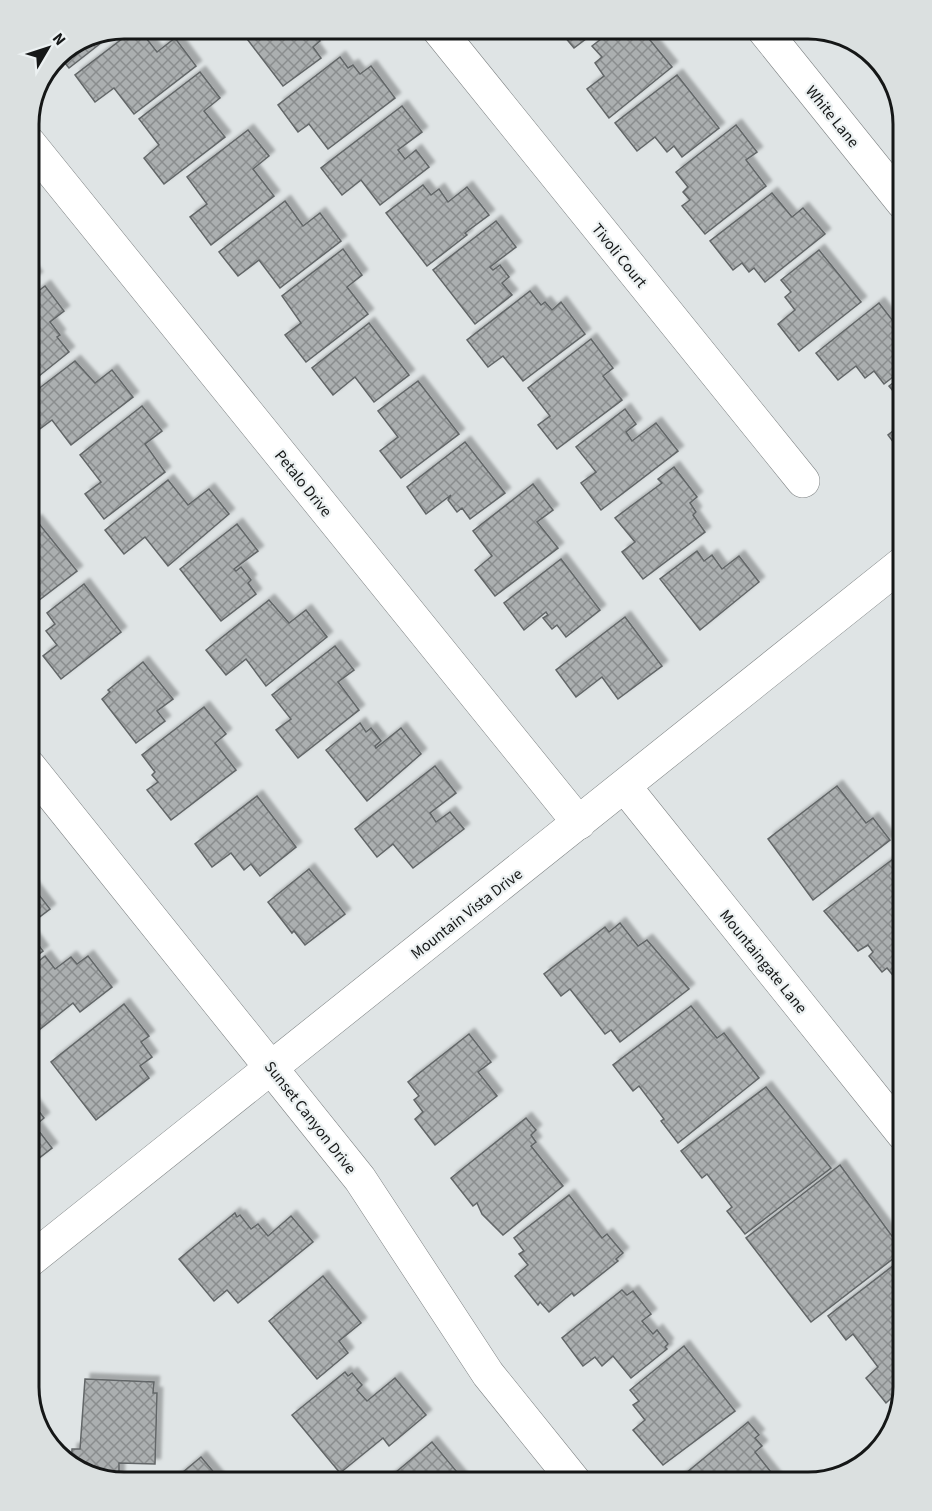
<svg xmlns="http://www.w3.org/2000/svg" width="932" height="1511" font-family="'Source Sans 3',sans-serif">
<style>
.building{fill:url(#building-cross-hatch);stroke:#626667;stroke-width:1.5;filter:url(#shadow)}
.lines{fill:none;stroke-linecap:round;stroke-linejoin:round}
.minor-casing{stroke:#7e8283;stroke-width:34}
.tertiary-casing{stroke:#7e8283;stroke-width:34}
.secondary-casing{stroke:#7e8283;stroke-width:34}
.minor{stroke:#fff;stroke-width:33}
.tertiary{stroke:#fff;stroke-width:33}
.secondary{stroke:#fff;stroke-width:33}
.labels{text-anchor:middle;stroke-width:4.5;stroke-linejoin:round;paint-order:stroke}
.street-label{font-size:16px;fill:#151717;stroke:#ecf1f2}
.rim{fill:none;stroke:#151717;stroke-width:3}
</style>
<defs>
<pattern id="building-cross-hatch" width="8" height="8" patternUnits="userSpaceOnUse" patternTransform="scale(1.5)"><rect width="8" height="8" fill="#abafb0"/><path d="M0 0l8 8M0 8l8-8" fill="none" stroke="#8a8d8e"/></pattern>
<filter id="shadow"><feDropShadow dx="5.5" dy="-5.5" stdDeviation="1.5" flood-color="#0004"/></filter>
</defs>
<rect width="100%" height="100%" fill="#dfe4e5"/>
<g class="building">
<path d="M135,29H139L157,52L175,38L196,66L134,114L114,88L95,102L75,75Z"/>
<path d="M252,29H305L301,32L302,34L311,29L320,41L313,47L321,58L283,86L244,35Z"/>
<path d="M537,29H552L543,36Z"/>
<path d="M553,29H599L574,48L564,36L561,38Z"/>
<path d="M614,29H641L672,67L609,118L587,89L604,76L595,63L602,57L592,46Z"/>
<path d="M115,32L69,68L59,56Z"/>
<path d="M340,57L348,68L353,65L360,74L371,66L395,98L328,149L309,124L298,132L278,105Z"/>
<path d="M200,72L220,98L204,111L225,137L164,184L144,158L159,145L139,119Z"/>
<path d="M677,75L719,128L682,157L674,146L667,152L655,137L637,151L615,123Z"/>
<path d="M402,106L422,132L398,150L405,159L416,150L429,167L380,205L361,180L342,195L321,168Z"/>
<path d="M736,125L757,152L746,160L766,186L705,234L682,206L690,200L683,192L688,187L676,172Z"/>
<path d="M248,130L269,156L253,169L274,196L211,245L190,217L207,204L187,177Z"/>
<path d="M423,185L431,195L439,189L448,202L467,187L489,215L465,233L467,235L427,266L386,213Z"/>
<path d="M772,193L792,217L803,208L825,234L765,282L754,268L749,272L742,263L733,270L710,241Z"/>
<path d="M285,201L303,226L320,213L341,241L280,288L259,260L238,276L219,252Z"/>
<path d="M496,221L516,247L490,267L493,270L500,265L509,277L502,283L512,295L475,324L433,270Z"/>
<path d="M343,249L362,275L347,287L368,314L306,362L285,335L301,323L282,296Z"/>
<path d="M819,250L861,302L799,351L778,324L795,310L785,297L791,292L781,280Z"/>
<path d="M29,267L37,277L29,283Z"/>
<path d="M45,286L64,311L50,322L60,335L57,337L69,352L29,384V298Z"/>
<path d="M530,291L541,305L545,302L552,310L561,302L585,334L523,381L503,356L488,367L467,340Z"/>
<path d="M879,303L903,334V369L884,384L874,371L865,378L856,366L838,380L816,353Z"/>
<path d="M369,323L409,375L374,402L355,377L333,395L312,368Z"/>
<path d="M591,339L613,368L603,376L622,400L557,449L538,425L550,416L528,388Z"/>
<path d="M75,361L95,383L112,370L133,397L71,445L52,420L33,434L29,429V396Z"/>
<path d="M903,375V418L896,409L903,403L889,386Z"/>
<path d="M418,381L459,434L401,478L380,451L398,437L378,411Z"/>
<path d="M142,406L162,431L145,444L165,472L104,519L85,494L101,482L80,455Z"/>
<path d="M625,409L636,424L626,432L632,441L656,423L678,451L601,510L581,483L596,472L576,447Z"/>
<path d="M903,423V455L888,435Z"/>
<path d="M465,442L505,493L470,519L462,508L457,512L448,500L451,495L426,514L407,487Z"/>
<path d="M674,467L697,497L690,503L696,512L693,515L705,532L643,579L622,552L635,542L615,518L662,483L658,479Z"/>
<path d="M168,480L188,505L209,489L229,514L168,566L145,537L124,554L105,530Z"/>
<path d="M533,484L553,510L537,522L558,548L495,596L475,570L492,556L473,531Z"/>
<path d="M36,520L77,571L38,601L29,590V526Z"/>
<path d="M237,524L258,551L234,569L236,571L241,567L251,580L248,583L256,594L221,621L180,569Z"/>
<path d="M697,551L704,561L712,555L722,569L739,556L759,582L700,630L660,579Z"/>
<path d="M561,559L600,610L566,637L557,625L552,629L543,618L548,615L546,612L524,630L504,603Z"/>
<path d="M84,584L121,632L61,679L43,656L57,645L46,631L55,624L47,613Z"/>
<path d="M269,600L289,623L306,610L327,637L266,686L246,659L226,675L206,650Z"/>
<path d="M625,617L662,666L618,699L602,677L576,697L556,670Z"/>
<path d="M335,646L354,670L338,682L359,710L298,758L276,730L291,719L272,695Z"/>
<path d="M143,662L173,699L157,711L165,721L136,743L102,699L110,692L108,690Z"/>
<path d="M204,707L226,734L215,743L236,770L171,820L147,790L158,782L152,775L155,772L142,755Z"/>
<path d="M360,723L366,732L371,728L381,741L375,746L376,748L401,728L421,754L367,801L326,750Z"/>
<path d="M435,766L456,793L430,813L436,822L450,812L464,829L413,868L393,844L377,857L355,829Z"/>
<path d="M837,786L866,823L873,818L890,840L813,900L768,839Z"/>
<path d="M257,796L296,847L260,876L251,864L244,870L231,853L212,867L195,844Z"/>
<path d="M901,853L903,856V980L900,984L887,968L882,972L869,956L873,952L868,945L858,951L824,911Z"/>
<path d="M309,869L345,914L305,945L294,931L292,933L268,902Z"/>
<path d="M29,882L50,909L29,925Z"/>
<path d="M620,923L638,946L647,940L689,989L620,1042L611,1030L605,1034L570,989L561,996L544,974L605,927L609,932Z"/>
<path d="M29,932L43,951L29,962Z"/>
<path d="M45,956L55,969L71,957L77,964L88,956L112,987L80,1012L73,1003L29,1038V969Z"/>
<path d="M124,1004L149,1036L141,1042L152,1057L140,1066L149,1078L96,1120L51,1062Z"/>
<path d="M691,1006L717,1038L724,1033L759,1078L678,1143L661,1121L664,1119L639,1086L633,1091L613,1065Z"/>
<path d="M469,1034L491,1062L478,1072L497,1096L435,1145L415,1119L423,1112L414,1100L419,1096L408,1082Z"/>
<path d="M766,1087L831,1168L745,1234L727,1211L732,1207L707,1174L702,1178L681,1151Z"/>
<path d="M29,1098L44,1118L35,1126L52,1148L29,1166Z"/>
<path d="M526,1118L536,1130L531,1135L536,1142L531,1146L563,1186L503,1235L482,1214L477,1203L473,1206L451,1178Z"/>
<path d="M840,1165L903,1251L811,1322L746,1238Z"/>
<path d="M569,1195L602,1238L607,1234L623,1253L616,1259L618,1261L574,1296L572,1293L549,1312L540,1302L538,1305L515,1276L528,1265L519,1254L524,1251L514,1238Z"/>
<path d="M235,1213L237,1217L240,1215L251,1229L258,1224L268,1236L291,1216L313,1242L238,1303L227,1290L214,1301L179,1259Z"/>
<path d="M903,1258V1387L886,1403L866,1378L878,1367L853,1334L846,1340L828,1316Z"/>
<path d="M323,1276L361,1323L339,1341L348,1353L317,1379L269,1321Z"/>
<path d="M622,1290L627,1295L633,1291L651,1314L642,1321L653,1334L657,1330L668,1344L665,1347L667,1349L631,1378L613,1356L602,1366L595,1357L583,1366L562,1338Z"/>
<path d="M684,1346L735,1411L663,1465L633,1430L645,1420L633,1405L639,1401L630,1390Z"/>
<path d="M345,1372L348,1376L352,1373L362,1385L357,1390L367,1401L395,1378L426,1415L389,1446L383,1438L340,1473L292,1415Z"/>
<path d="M85,1379L154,1382L153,1393H157L155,1464L119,1463V1482L71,1467L72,1449H80Z"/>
<path d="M748,1422L759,1435L755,1438L762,1446L755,1452L779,1482H675Z"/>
<path d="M432,1442L462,1478L456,1482H384Z"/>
<path d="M201,1457L222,1482H171Z"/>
</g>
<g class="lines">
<g class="minor-casing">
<g id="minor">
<path d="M438,29L803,481"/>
<path d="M29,143L579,823"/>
<path d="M29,766L360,1179L488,1374L575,1482"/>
<path d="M625,787L903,1134"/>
</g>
</g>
<g class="tertiary-casing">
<path id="tertiary" d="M29,1261L903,563"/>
</g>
<g class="secondary-casing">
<path id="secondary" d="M763,29L903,203"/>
</g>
<use href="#minor" class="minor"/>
<use href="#tertiary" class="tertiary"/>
<use href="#secondary" class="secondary"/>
</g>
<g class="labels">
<g class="street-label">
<text transform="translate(833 116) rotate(51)" y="6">White Lane</text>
<text transform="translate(620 255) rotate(51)" y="6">Tivoli Court</text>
<text transform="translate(304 483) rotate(51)" y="6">Petalo Drive</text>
<text transform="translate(466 913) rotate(-38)" y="6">Mountain Vista Drive</text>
<text transform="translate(764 961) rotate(51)" y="6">Mountaingate Lane</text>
<text transform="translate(311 1117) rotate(52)" y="6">Sunset Canyon Drive</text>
</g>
</g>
<path d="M0 0H932V1511H0ZM124 39H808A85 85 0 0 1 893 124V1387A85 85 0 0 1 808 1472H124A85 85 0 0 1 39 1387V124A85 85 0 0 1 124 39Z" fill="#dbe0e0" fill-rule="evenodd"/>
<path class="rim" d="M124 39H808A85 85 0 0 1 893 124V1387A85 85 0 0 1 808 1472H124A85 85 0 0 1 39 1387V124A85 85 0 0 1 124 39Z"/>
<g transform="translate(48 48) rotate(51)" stroke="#ecf1f2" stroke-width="4.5" paint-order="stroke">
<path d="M0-4.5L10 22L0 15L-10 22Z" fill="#151717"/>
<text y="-9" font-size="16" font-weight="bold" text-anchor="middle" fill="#151717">N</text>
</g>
</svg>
